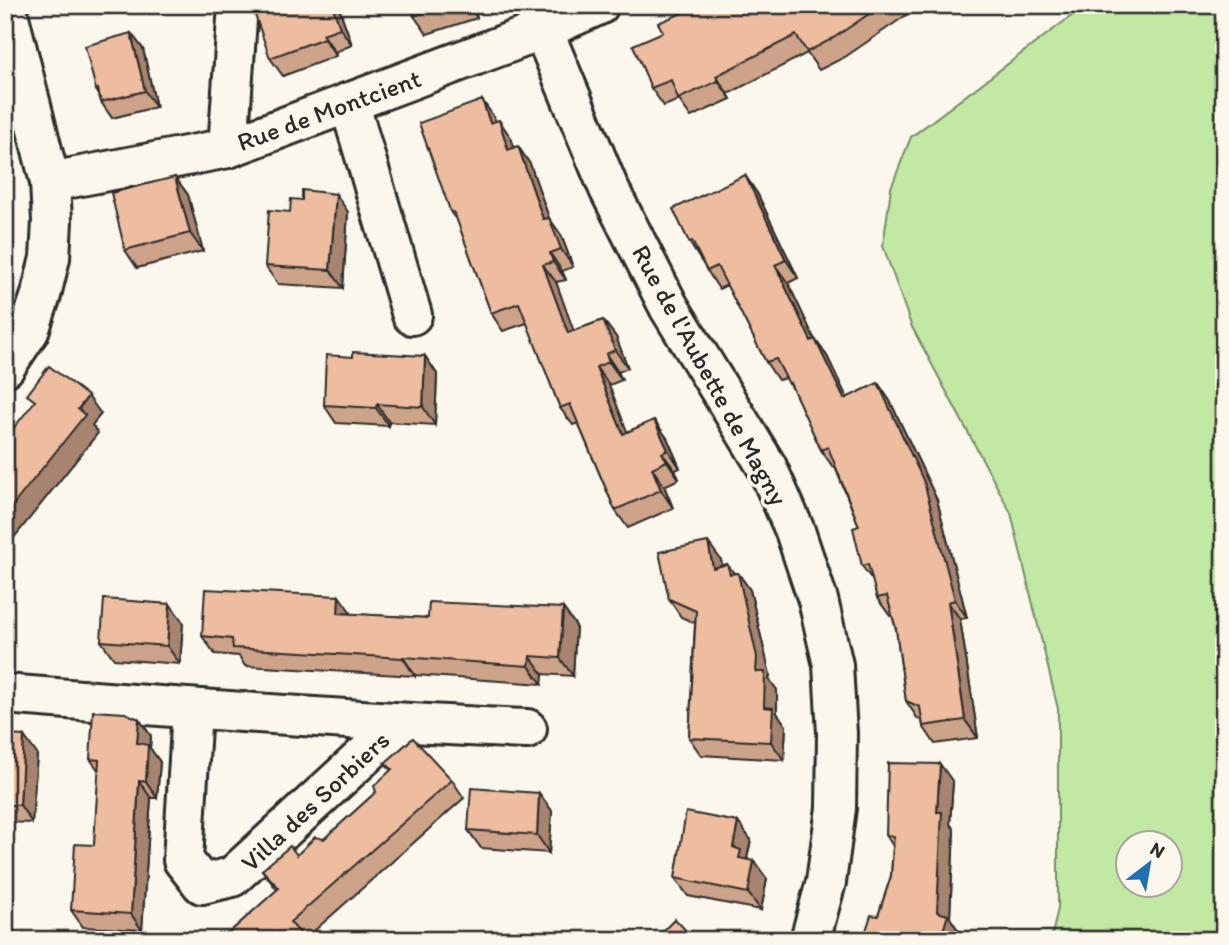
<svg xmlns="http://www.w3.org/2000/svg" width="1229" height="945" font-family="Itim,sans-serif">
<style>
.green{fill:#c1e9a4;stroke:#768a68;stroke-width:2;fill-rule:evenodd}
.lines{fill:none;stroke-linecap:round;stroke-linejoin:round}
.minor-casing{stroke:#2b2b2b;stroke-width:44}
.minor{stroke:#fbf7ec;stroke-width:38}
.wall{fill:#cda389;stroke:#2b2b2b;stroke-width:2}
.shaded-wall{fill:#a7846f;stroke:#2b2b2b;stroke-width:2}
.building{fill:#eebd9f;stroke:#2b2b2b;stroke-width:2}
.labels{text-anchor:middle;stroke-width:7;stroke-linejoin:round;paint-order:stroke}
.street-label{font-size:26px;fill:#2b2b2b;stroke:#fbf7ec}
</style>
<rect width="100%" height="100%" fill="#fbf7ec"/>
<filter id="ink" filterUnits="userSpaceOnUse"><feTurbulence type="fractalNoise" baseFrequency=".0143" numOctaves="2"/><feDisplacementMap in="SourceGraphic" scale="14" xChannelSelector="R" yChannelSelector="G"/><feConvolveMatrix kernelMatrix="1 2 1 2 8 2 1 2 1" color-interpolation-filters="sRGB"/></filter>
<g filter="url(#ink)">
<path class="green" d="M1086,5H1224V940H1051L1058,908V709L1011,513L911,325L883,246L891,188L911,137ZM1128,844H1170V886H1128Z"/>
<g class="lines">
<g class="minor-casing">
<g id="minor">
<path d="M534,5L543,30L609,189L669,307L767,467L795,531L818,600L833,665L837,734L836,808L826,882L810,940"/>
<path d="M349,102L412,315"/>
<path d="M228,148L238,5"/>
<path d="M50,182L228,148L543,30L599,5"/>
<path d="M5,367L29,331L41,295L50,258L52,221L50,182L6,5"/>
<path d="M5,694C179,708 353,721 527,729"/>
<path d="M192,709L183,860L202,884L232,877L400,723"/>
</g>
</g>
<use href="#minor" class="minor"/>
</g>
<g class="wall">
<path d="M338,5L352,45L335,52L336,56L283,76L270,58Z"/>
<path d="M410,5H473L477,18L427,34L414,16Z"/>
<path d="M701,5H921L845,57L819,70L807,53L728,94L731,99L691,117L679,100L664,106L651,88L663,32Z"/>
<path d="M131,33L143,49L156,107L112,118L101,102L99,95L96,90Z"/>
<path d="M482,100L496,121L511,138L514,147L530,164L549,218L561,235L573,267L562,271L566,280L556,282L573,331L603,320L616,337L628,368L618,372L622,380L609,385L627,432L654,420L667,438L680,468L675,470L679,479L664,486L673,508L628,528L615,510L578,423L573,425L560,408L527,323L503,331L491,313L458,222L451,213Z"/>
<path d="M175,177L188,195L203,251L137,268L125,250Z"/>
<path d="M757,193L798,278L788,283L814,339L827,356L847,398L878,383L890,401L937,500L967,618L960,619L978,738L935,744L923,726L922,720L918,719L906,701L896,629L892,615L890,616L877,598L873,581L862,566L859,526L835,467H833L821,450L795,392L786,378L778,380L766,362L727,285L719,289L689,242Z"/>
<path d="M302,200L348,212L343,288L278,284L265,266L290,212Z"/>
<path d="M425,356L437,374L435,425L389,422V426L336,423L324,405L353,357Z"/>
<path d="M721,560L722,566L727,564L734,573H738L750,590L770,675L769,679L777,690V713L786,726L784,760L701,755L689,738L695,623L681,617L669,599Z"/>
<path d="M563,608L576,626L573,676L543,674L542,684L415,675V676L245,666L239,656L215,654L202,636L352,614L428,618Z"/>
<path d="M183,622L180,664L114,659L101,641Z"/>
<path d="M139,719L151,736L150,748L160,762L157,798H151L142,930L83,927L71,910L94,845L99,771L90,759Z"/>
<path d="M5,735L37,754L32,823L5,822Z"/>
<path d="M385,763L452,780L464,798L305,939L221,940L277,890L262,870L297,855L324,839L376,792L391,770Z"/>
<path d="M953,782L950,824L954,829L950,918L960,933L958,940H863L878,916L891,876L893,846L886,835Z"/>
<path d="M539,793L552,811L549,853L481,848L468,830Z"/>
<path d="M751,840L747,858L767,879L761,910L688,896L675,878Z"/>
</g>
<g class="shaded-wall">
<path d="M332,5H338L352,45L340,28Z"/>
<path d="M469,5H473L477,18Z"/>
<path d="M131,33L143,49L156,107L145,91Z"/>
<path d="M323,34L335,52L336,56L324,38Z"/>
<path d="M716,76L728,94L731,99L718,81Z"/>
<path d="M482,100L494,117L502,140L490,123Z"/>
<path d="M499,120L511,138L521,167L508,150Z"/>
<path d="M518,146L530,164L549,218L561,235L573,267L561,249L543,219Z"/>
<path d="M745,175L757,193L798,278L786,260Z"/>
<path d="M175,177L188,195L203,251L190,233Z"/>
<path d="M336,194L348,212L343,288L330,270Z"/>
<path d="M550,253L562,271L566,280L553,262Z"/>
<path d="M543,265L556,282L581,351L568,333Z"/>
<path d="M775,265L788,283L824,359L811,341Z"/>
<path d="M603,320L616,337L628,368L615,350Z"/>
<path d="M815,339L827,356L856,417L844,399Z"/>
<path d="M606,354L618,372L622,380L609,362Z"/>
<path d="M425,356L437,374L435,425L423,407Z"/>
<path d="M596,367L609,385L635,452L623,434Z"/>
<path d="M878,383L890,401L937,500L967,618L955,600Z"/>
<path d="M88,396L101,414L92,425L98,433L5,549V515Z"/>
<path d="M377,404L389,422V426L376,408Z"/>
<path d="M654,420L667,438L680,468L668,450Z"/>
<path d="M662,453L675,470L679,479L667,461Z"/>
<path d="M652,468L664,486L673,508L661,490Z"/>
<path d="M708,542L721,560L725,586L713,568Z"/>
<path d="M738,573L750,590L770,675L769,679L777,690V713L786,726L784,760L771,742L756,672Z"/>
<path d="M339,596L352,614L338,613Z"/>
<path d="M948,602L960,619L978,738L965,720Z"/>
<path d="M170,604L183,622L180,664L167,646Z"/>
<path d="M563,608L576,626L573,676L560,658Z"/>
<path d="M530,656L543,674L542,684L529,666Z"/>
<path d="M403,657L415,675V676L403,658Z"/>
<path d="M139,719L151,736L150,748L160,762L157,798L146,781L137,743Z"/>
<path d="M24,736L37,754L32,823L20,805Z"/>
<path d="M940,764L953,782L950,824L954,829L950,918L960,933L958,940H940L937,912V812Z"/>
<path d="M139,781L151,798L142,930L131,914Z"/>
<path d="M539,793L552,811L549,853L537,835Z"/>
<path d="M738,822L751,840L747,858L753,867L754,861L767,879L761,910L748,893L739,858L733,847Z"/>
</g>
<g class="building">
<path d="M263,5H332L340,28L323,34L324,38L270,58L253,9Z"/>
<path d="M410,5H448L414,16Z"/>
<path d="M701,5H882L832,39L807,52L796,35L716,76L718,81L678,99L671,80L651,88L633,45L663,32L658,23Z"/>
<path d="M131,33L145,91L101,102L98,89L96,90L85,46Z"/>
<path d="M482,100L490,123L499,120L508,150L518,146L543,219L549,218L561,249L550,253L553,262L543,265L568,333L603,320L615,350L606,354L609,362L596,367L623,434L654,420L668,450L662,453L667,461L652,468L661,490L615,510L570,404L560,408L519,303L491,313L454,212L451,213L419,123Z"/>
<path d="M745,175L786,260L775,265L811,341L815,339L844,399L878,383L924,482L955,600L948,602L965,720L923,726L920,707L906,701L896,629L887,596L877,598L868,564L862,566L853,528L859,526L828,447L821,450L790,383L789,384L776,359L766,362L717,266L707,271L692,241L689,242L673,209Z"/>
<path d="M175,177L190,233L125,250L111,193Z"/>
<path d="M302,190L336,194L330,270L265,266L269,210L290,212L291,199L302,200Z"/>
<path d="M353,352L425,356L423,407L377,404L376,408L324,405L326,355L353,357Z"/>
<path d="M49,366L88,396L78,409L85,415L5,515V439L35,401L27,395Z"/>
<path d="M708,542L713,568L727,564L730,574L738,573L757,657L756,672H765L764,707L773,708L771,742L689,738L696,611L669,599L659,552Z"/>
<path d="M205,589L339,596L338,613L428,618L429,602L563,608L560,658L530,656L529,666L403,657V658L233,648L232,639L202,636Z"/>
<path d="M104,599L170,604L167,646L101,641Z"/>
<path d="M93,711L125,713L139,719L137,743L148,745L146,781H139L131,914L71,910L75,844L94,845L99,760L90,759Z"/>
<path d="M5,735L24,736L20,805H5Z"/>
<path d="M413,738L452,780L290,922L306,940H221L279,888L262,870L290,846L297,855L315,837L324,839L376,792L374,786L392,769L385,763Z"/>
<path d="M888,763L940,764L937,812H942L937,912L948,915L940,940H863L871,915L878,916L891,876L894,836L886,835Z"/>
<path d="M471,788L539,793L537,835L468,830Z"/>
<path d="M686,812L738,822L733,847L741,850L739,858L754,861L748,893L675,878Z"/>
<path d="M675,919L695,940H654Z"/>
</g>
</g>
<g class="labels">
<g class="street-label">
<text transform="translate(329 110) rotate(-20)" y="9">Rue de Montcient</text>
<text transform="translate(710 375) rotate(61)" y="9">Rue de l'Aubette de Magny</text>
<text transform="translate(315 801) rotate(-43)" y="9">Villa des Sorbiers</text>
</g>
</g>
<rect width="1229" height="945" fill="none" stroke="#fbf7ec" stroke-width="28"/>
<rect x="14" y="14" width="1201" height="917" fill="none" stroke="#2b2b2b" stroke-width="2.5" filter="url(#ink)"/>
<g transform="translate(1149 864) rotate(31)"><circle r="33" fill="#fbf7ec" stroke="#a8a59f" stroke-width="2"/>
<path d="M0-5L12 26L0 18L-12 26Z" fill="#1f6fb2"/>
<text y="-10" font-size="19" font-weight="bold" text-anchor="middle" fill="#2b2b2b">N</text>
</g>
</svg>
